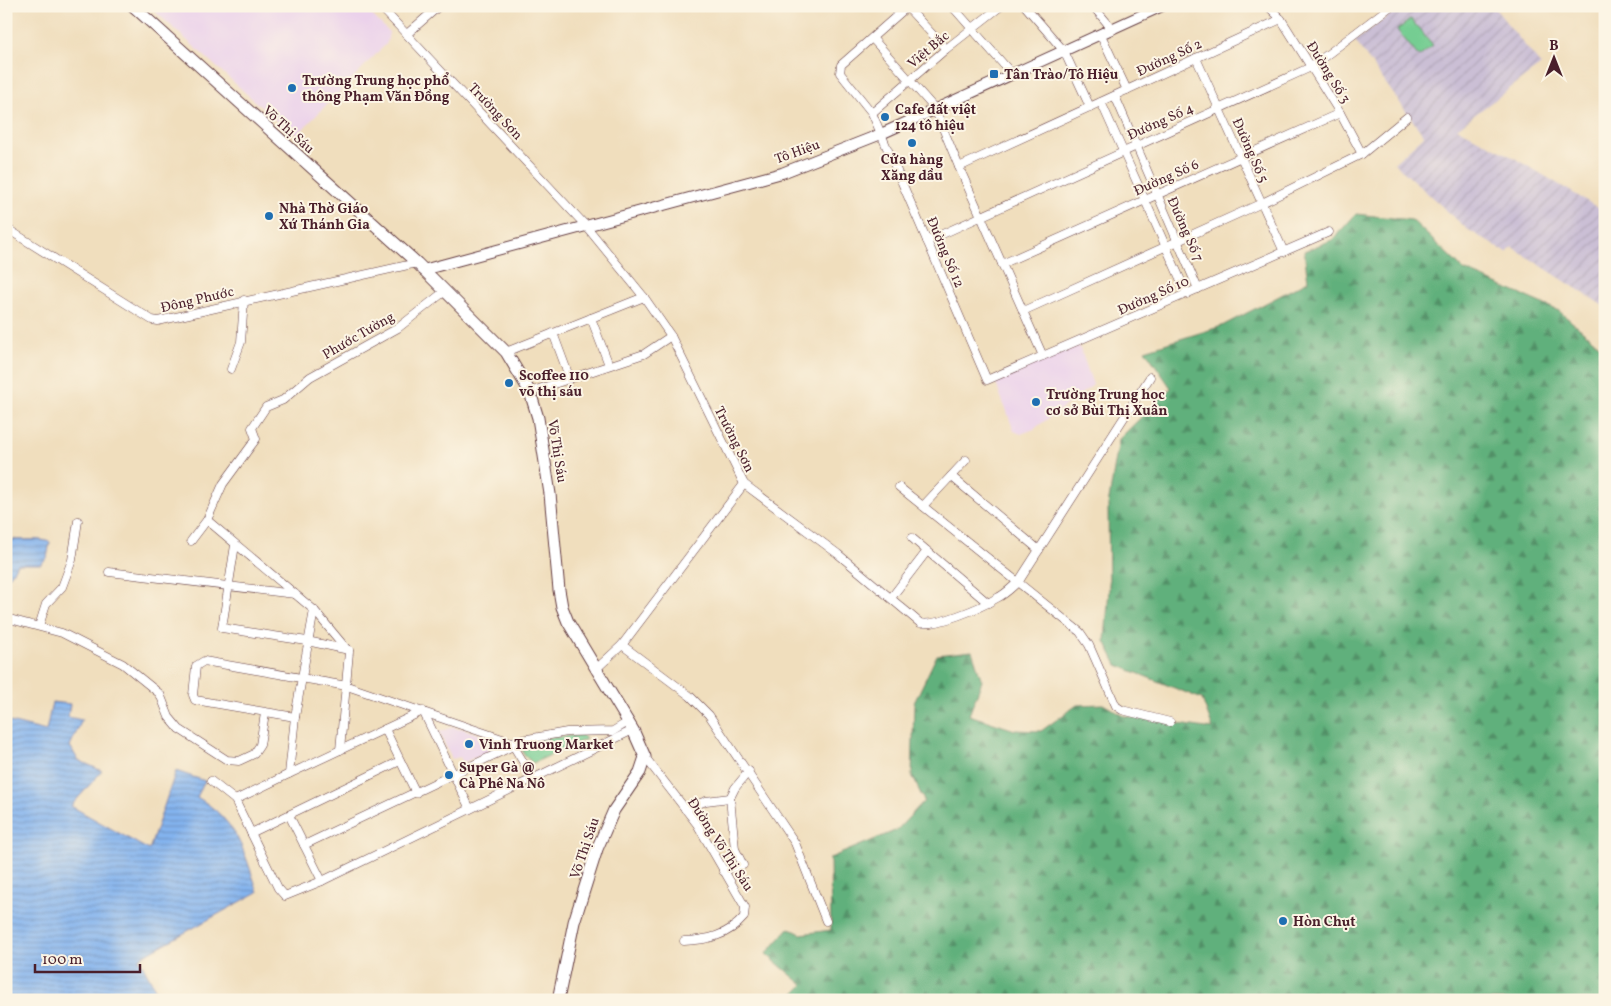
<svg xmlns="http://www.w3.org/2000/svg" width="1611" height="1006" font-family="Vollkorn,serif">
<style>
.built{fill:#ebd1eb}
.industrial{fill:url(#industrial-furrows)}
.forest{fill:url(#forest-firs);stroke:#556854}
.park{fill:url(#park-crowns);stroke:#60765e}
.garden{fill:#75cd92;stroke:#60765e}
.water{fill:url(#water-rules);stroke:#66698c}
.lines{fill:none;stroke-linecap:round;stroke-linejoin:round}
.minor-casing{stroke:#633c41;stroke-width:9}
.tertiary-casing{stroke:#633c41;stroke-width:12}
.secondary-casing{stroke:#633c41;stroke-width:13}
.minor{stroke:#fff;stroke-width:8}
.tertiary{stroke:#fff;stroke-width:10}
.secondary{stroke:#fff;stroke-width:11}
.poi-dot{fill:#1f6fb2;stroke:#fcf5e5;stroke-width:2}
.labels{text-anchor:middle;stroke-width:4;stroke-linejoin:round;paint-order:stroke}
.street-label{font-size:14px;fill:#4a1f2b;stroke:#fcf5e5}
.poi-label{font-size:14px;font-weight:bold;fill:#4a1f2b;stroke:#fcf5e5;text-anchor:start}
</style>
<defs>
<pattern id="industrial-furrows" width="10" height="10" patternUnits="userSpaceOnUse" patternTransform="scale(1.25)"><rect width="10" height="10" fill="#cbbfd5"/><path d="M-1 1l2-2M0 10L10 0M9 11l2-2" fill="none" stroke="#b0a4b7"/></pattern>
<pattern id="forest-firs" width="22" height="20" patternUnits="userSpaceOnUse" patternTransform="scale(1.25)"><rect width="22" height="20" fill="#60b07c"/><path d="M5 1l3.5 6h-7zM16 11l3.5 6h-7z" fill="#518f66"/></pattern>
<pattern id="park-crowns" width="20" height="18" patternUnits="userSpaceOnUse" patternTransform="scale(1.25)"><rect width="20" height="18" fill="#75cd92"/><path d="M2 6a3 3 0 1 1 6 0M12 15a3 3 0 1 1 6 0" fill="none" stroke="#62a677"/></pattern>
<pattern id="water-rules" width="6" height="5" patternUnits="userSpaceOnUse" patternTransform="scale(1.25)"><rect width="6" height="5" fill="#83b3ee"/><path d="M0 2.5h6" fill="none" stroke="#6d91c1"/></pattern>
</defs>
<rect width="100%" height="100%" fill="#fcf5e5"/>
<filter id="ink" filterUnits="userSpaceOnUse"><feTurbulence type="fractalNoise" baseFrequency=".02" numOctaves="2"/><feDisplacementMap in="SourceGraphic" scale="10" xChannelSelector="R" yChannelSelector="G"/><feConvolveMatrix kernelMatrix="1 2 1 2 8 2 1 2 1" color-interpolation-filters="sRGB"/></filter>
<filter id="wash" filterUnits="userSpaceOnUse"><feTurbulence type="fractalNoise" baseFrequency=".0096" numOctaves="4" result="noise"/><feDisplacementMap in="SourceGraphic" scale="20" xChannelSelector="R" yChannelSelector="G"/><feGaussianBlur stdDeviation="1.12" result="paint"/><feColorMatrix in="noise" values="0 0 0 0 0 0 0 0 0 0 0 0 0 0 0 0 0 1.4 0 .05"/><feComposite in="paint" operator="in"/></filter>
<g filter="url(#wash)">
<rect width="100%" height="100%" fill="#f0debd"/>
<g class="built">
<path d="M149,6H363L389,32L387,43L299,133H290Z"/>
<path d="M1079,345L1093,385L1034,429L1021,434L1014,431L995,381Z"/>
<path d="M454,726L457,729L461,728L491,739L495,743L489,746L490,750L463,763L460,757L452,759L439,732Z"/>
</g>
<path class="industrial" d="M1402,6H1493L1541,65L1457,128L1518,160L1605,212V307L1512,247L1507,253L1467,229L1394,163L1424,136L1355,41Z"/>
<path class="forest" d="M1356,214L1412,220L1464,270L1559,311L1605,350V1000H788L803,985L766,954L789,928L801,934L831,930L830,858L897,830L924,801L912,775L914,703L937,655L972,651L982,681L969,715L1015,730L1041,731L1077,705L1103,704L1124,716L1213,729L1202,699L1117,665L1105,641L1109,589L1108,506L1119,439L1171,388L1145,350L1222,326L1308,281L1304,251L1332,240Z"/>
<path class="park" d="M582,735L586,739L533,763L524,755L521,745L545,738Z"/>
<path class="garden" d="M1411,19L1433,46L1419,57L1397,30Z"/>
<g class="water">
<path d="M6,538C21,542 37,537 50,542L47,558L41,564H17L11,575L6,579Z"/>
<path d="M52,702L70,704L68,717L82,720L70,746L78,760L102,771L71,806L149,850L176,771L205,781L197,797C238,822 243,849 258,892L139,958L161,1000H6V721L46,731Z"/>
</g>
</g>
<g filter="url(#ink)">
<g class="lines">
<g class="minor-casing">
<g id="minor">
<path d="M380,6L586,226L644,297L671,336L744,484L838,554L920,623C936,627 982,607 997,598C1006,594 1012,587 1019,581L1150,377"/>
<path d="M906,6L946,49"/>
<path d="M908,6L841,65L840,73L872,113L987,380L1329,232"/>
<path d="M952,6L1012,74"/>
<path d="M1025,6L1064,51L1090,107"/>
<path d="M1093,6L1113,30"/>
<path d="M1268,6L1281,19L1340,113L1362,154"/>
<path d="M407,34L439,6"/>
<path d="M1101,35L1127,90"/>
<path d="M872,38L935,109L959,167L1043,356"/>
<path d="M1196,58L1284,252"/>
<path d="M1115,96L1198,289"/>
<path d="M1101,102L1187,294"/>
<path d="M872,113L946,49L1001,6"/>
<path d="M959,167L1281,19"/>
<path d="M6,228L152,320L158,321L417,263"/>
<path d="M927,241L1311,67L1391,6"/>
<path d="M1002,264L1340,113"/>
<path d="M1023,311L1262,203L1362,154L1407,117"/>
<path d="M591,318L609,365"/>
<path d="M553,333L570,379"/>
<path d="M506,352L644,297"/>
<path d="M231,369L241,342L244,300"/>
<path d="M530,392L644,354L671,336"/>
<path d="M951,476L1039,550"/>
<path d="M744,484L622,645L690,696L709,715L795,843L826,921"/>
<path d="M899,487L1080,632L1089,645L1116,706L1122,710L1170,722"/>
<path d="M923,506L966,460"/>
<path d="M207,520L314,610L349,652L340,750"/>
<path d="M912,538L988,603"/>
<path d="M191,541L207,520L223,484L256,439L252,428L266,407L283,400L310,377L398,328L445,291"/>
<path d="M235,545L222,628L307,641L349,650"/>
<path d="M109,572L295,594"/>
<path d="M891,598L927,551"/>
<path d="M314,610L295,717L289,774L235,800L278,888L285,896L322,881L633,730"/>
<path d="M6,618L62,633L123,664L160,694L169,717L179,729L227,760L239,761L254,754L260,745L265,713"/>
<path d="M39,626L46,604L62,587L72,560L78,521"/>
<path d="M595,670L622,645"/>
<path d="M295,717L195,700L193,695L196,666L204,661L347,686L511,742L567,732L613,731L628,722"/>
<path d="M385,729L416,793"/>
<path d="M511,742L533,778"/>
<path d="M645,757L697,824L745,907L744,917C728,936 707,940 684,941"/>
<path d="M289,774L423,711L470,809"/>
<path d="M211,781L235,800"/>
<path d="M685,809L706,801L730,798"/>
<path d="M289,815L322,881"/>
<path d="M251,833L400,761"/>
<path d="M304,845L513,746"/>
<path d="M723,871L743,865L735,849L730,798L735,788L749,771"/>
</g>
</g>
<g class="tertiary-casing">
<path id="tertiary" d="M423,270L782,173L881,134L1162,6"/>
</g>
<g class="secondary-casing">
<path id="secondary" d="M133,6L417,263L506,352L530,392L538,418L550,494L559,590L562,607L568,622L633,730L645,757L640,772L614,810L597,849L574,922L558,1000"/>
</g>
<use href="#minor" class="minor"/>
<use href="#tertiary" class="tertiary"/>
<use href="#secondary" class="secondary"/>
</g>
</g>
<g class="poi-dot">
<rect x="989" y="69" width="10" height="10" rx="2.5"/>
<circle cx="292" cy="88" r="5"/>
<circle cx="885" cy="117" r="5"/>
<circle cx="912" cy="143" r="5"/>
<circle cx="269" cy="216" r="5"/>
<circle cx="509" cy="383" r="5"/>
<circle cx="1036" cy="402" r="5"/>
<circle cx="469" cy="744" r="5"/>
<circle cx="449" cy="775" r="5"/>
<circle cx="1283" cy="921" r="5"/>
</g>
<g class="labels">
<g class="street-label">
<text transform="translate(928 49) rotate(-40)" y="5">Việt Bắc</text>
<text transform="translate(1169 57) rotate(-25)" y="5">Đường Số 2</text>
<text transform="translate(1329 72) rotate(58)" y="5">Đường Số 3</text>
<text transform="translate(496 111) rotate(47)" y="5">Trường Sơn</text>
<text transform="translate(1160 121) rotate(-24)" y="5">Đường Số 4</text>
<text transform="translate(289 129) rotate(42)" y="5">Võ Thị Sáu</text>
<text transform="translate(1251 150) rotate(66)" y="5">Đường Số 5</text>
<text transform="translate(797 151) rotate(-20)" y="5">Tô Hiệu</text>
<text transform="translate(1166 177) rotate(-24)" y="5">Đường Số 6</text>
<text transform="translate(1186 229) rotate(66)" y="5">Đường Số 7</text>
<text transform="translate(946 252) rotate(67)" y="5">Đường Số 12</text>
<text transform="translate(1153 295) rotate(-24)" y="5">Đường Số 10</text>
<text transform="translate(197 299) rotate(-13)" y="5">Đông Phước</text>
<text transform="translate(358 335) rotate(-30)" y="5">Phước Tường</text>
<text transform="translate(735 439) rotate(63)" y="5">Trường Sơn</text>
<text transform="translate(558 451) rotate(81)" y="5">Võ Thị Sáu</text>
<text transform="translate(721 844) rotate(57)" y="5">Đường Võ Thị Sáu</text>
<text transform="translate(584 848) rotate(-71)" y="5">Võ Thị Sáu</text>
</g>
<g class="poi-label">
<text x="1004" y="79">Tân Trào/Tô Hiệu</text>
<text x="302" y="85">Trường Trung học phổ<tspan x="302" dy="16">thông Phạm Văn Đồng</tspan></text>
<text x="895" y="114">Cafe đất việt<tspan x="895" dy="16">124 tô hiệu</tspan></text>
<text x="912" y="164" text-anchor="middle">Cửa hàng<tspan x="912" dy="16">Xăng dầu</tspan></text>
<text x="279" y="213">Nhà Thờ Giáo<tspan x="279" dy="16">Xứ Thánh Gia</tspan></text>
<text x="519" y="380">Scoffee 110<tspan x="519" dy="16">võ thị sáu</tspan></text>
<text x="1046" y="399">Trường Trung học<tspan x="1046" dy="16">cơ sở Bùi Thị Xuân</tspan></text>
<text x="479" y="749">Vinh Truong Market</text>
<text x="459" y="772">Super Gà @<tspan x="459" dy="16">Cà Phê Na Nô</tspan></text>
<text x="1293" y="926">Hòn Chụt</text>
</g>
</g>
<rect width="1611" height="1006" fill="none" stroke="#fcf5e5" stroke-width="25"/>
<g transform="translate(1554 58)" stroke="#fcf5e5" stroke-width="4" paint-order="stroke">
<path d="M0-4L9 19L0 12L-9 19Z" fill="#4a1f2b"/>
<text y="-8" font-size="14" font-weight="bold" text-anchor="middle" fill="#4a1f2b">B</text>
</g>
<path d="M35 964v8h105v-8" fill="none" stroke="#4a1f2b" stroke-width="2.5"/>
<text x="42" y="964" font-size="15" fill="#4a1f2b" stroke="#fcf5e5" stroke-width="4" paint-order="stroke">100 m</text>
</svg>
